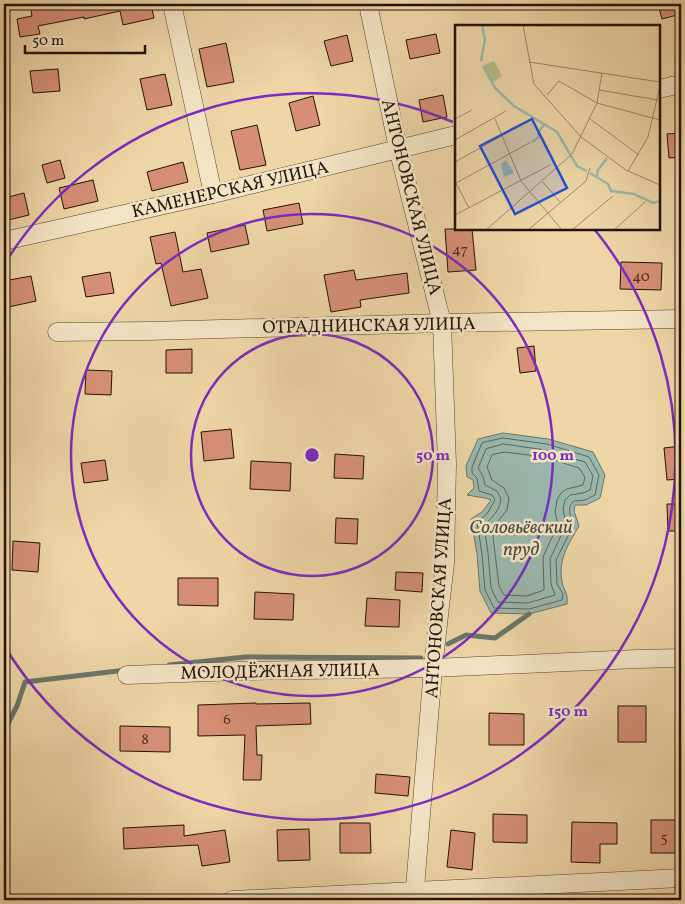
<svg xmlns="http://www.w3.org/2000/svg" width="685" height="904" font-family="Vollkorn,serif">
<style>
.water{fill:#9ab8ae;stroke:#6a766b}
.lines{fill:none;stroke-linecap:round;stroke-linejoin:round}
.shore{stroke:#5e655a;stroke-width:1}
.stream{stroke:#6a766b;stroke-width:5}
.building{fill:#d68f76;stroke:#231206}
.street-casing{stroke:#56432e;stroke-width:19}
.street{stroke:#f4e4c6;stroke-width:18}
.ring{fill:none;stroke:#7b2cbf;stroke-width:2.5}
.labels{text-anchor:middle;stroke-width:5;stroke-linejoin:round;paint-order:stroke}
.number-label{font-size:15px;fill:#503122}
.street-label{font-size:18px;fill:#231206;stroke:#f4e4c6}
.water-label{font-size:19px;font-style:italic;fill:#4d4c41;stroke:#f4e4c6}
.inset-river{fill:none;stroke:#9ab8ae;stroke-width:2.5}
.inset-road{fill:none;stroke:#9d8867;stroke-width:1}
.view{fill:#1d4ed8;fill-opacity:0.15;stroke:#1d4ed8;stroke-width:2.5}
.inset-edge{fill:none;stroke:#231206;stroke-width:2.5}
.centre{fill:#7b2cbf;stroke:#f4e4c6;stroke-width:2.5}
.ring-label{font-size:15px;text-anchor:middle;font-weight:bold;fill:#7b2cbf;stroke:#f4e4c6;stroke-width:5;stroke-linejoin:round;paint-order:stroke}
</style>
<rect width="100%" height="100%" fill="#eed6a7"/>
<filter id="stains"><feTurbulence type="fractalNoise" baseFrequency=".004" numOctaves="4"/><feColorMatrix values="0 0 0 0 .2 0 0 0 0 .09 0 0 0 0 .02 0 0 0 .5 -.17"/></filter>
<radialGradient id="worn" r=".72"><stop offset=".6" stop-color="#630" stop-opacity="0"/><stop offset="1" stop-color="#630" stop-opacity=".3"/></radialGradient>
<path class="water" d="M503,433L548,439L593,452L605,475L600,498L586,505H575L574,511L579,526C568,545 558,559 562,582C564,592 568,591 567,604L529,614L491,613L480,591L477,554L471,519L483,511L491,500L485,498L467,495L474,488L473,480L467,477L466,466L478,439Z"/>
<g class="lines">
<g class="shore">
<path d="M503,438L547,444L589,457L599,475L595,495L585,500L574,501C566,507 571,517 573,526L556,560L557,584L563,594L562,600L529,609L494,608L485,590L482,554L477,522L487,514L495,500L492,495L479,491L477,478L472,473V467L482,443Z"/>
<path d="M504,444L545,450L585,462L593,476L590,490L583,493L570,495L565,500L563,509L566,525L550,559L551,584L555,595L528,603L498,602L491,588L488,553L484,525C491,518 500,511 501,499L497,491L485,485L483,476L478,468L486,449Z"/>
<path d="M505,452L544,457L579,468L585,477L583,485L567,489L561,493L557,500L555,512L558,524L543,557L544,590L527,596L504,595L499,586L492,529L507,510L509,498L504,488L492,480L487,467L492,455Z"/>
</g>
<g class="stream">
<path d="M448,644L466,635L495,638L529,614"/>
<path d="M169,665L245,657L421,658"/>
<path d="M4,731L17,706L25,682L126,670"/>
</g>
</g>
<g class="building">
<path d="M30,4H151L154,18L123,25L120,11L84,19V17L38,26L40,34L20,37L17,19L32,16Z"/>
<path d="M658,4H681V14L662,19Z"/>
<path d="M436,34L440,53L410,59L406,40Z"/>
<path d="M347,35L353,61L331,66L324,41Z"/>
<path d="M226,43L234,82L207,87L199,49Z"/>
<path d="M58,69L60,91L33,93L30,71Z"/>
<path d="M165,74L172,105L147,110L140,79Z"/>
<path d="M443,95L447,117L423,122L419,100Z"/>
<path d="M313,96L320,125L296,131L289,103Z"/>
<path d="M257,125L266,165L240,170L231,131Z"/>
<path d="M681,133V157L669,158L667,134Z"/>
<path d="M60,160L65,178L47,183L42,165Z"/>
<path d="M183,162L188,182L152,191L147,172Z"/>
<path d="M93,180L98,201L64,209L59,188Z"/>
<path d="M24,193L29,215L4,221V198Z"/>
<path d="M299,203L303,224L267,231L263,210Z"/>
<path d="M245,225L249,244L211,252L207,233Z"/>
<path d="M445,229H472L476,270L448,272Z"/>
<path d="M175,232L183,272L201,269L208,298L171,306L161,263L156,264L150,237Z"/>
<path d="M621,262L662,263L661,290L620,289Z"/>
<path d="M354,270L356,280L407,273L409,293L360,300L361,307L331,312L324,275Z"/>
<path d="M110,272L114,293L86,297L82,277Z"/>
<path d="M31,276L36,301L4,308V281Z"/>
<path d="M534,346L536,371L520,373L517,348Z"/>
<path d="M192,349V373H166V350Z"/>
<path d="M86,370L112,371L111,395L85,394Z"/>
<path d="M231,429L234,458L204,461L201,432Z"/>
<path d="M681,446V479L667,480L664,448Z"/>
<path d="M335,454L364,456L363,479L334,478Z"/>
<path d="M105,460L108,480L84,483L81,463Z"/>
<path d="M251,461L291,463L290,491L250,489Z"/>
<path d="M667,504H681V531H668Z"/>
<path d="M336,518L358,519L357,544L335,543Z"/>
<path d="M13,541L40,543L38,572L12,570Z"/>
<path d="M396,572L423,573L422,592L395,590Z"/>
<path d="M178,578H218V606L178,605Z"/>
<path d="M255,592L294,594L293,620L254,619Z"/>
<path d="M367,598L400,600L399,627L365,626Z"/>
<path d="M256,703V704L310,703L311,724L256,726L257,755H262L261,780H243L245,735L198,736V705Z"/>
<rect x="618" y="706" width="28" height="36"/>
<path d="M489,713L524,714V745H489Z"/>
<path d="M120,726L170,727V752L120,751Z"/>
<path d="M376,774L410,777L408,796L375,793Z"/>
<path d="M493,814L527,815V843L493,842Z"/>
<rect x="651" y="820" width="26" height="33"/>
<path d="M572,822L617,823V844H600V863L571,862Z"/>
<path d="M340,823H370L371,853H340Z"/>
<path d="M184,825V836L225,830L230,862L202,866L198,845L124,849L123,828Z"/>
<path d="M309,829L310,860L278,861L277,830Z"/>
<path d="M451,830L475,833L472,870L447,867Z"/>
</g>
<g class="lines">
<g class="street-casing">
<g id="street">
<path d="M172,4L213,194"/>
<path d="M368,4L398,148L442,323L447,464L445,563L433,668L414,900"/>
<path d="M659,89L681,84"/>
<path d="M4,241L213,194L456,135"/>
<path d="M57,332L149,331L442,323L681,319"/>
<path d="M127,675L238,671L433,668L637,659L681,658"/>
<path d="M232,900L681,878"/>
</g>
</g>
<use href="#street" class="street"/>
</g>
<g class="ring">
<circle cx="312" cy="455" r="121"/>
<circle cx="312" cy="455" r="241"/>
<path d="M5 263A362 362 0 0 1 453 122M595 230A362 362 0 1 1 5 647"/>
</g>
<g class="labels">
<g class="number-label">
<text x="460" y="254">47</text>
<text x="641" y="281">40</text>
<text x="227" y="724">6</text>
<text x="145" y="744">8</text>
<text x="664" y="842">5</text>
</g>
<g class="street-label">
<text transform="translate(230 189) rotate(-13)" y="6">КАМЕНЕРСКАЯ УЛИЦА</text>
<text transform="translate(412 197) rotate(76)" y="6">АНТОНОВСКАЯ УЛИЦА</text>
<text transform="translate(369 325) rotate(-1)" y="6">ОТРАДНИНСКАЯ УЛИЦА</text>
<text transform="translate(438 598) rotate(-86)" y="6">АНТОНОВСКАЯ УЛИЦА</text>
<text transform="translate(280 671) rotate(-1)" y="6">МОЛОДЁЖНАЯ УЛИЦА</text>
</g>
<g class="water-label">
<text x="521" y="533">Соловьёвский<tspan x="521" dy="22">пруд</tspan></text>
</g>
</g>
<g transform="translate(455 25)">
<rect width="205" height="205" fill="#eed6a7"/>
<path d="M39,36L47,51L37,58L29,40Z" fill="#b6be89"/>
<path d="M51,135L59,148L49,152L46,139Z" fill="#9ab8ae"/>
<path class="inset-river" d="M26,36L30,15L27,0M28,41L40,63L59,81L102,107L122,141L132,146M77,117L84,112L83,107L90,99M135,148L153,159L156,166L179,169L198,178L205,176M142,151L143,145L152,133"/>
<path class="inset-road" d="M68,0L79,59L126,112L171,145L205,160M74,37L205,57M144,65L203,75M92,70L104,56L142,78L205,95M0,94L17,85M40,94L66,156L107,205M135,94L184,130M0,115L51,86M117,129L142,78L147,48M0,137L73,96M173,146L193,112L205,61M88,157L106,178M14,183L1,158L76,117M0,190L95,140M31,205L116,130M73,205L131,156L135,143M117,205L158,171M159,205L190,177"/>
<path class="view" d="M77,94L112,163L60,189L25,121Z"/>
<rect width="205" height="205" class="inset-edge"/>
</g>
<circle cx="312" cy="455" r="8" class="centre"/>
<g class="ring-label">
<text x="433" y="460">50 m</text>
<text x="553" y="460">100 m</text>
<text x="568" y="716">150 m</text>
</g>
<rect width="685" height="904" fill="none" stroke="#eed6a7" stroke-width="20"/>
<rect x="5" y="5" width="675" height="894" fill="none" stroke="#231206" stroke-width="2.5"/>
<rect x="10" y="10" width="665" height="884" fill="none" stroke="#231206"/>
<path d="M25 45v8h120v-8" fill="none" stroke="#231206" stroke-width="2.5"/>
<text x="32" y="45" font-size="15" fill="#231206" stroke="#f4e4c6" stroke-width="4" paint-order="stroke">50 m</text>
<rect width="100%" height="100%" filter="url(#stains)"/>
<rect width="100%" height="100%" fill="url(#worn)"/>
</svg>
